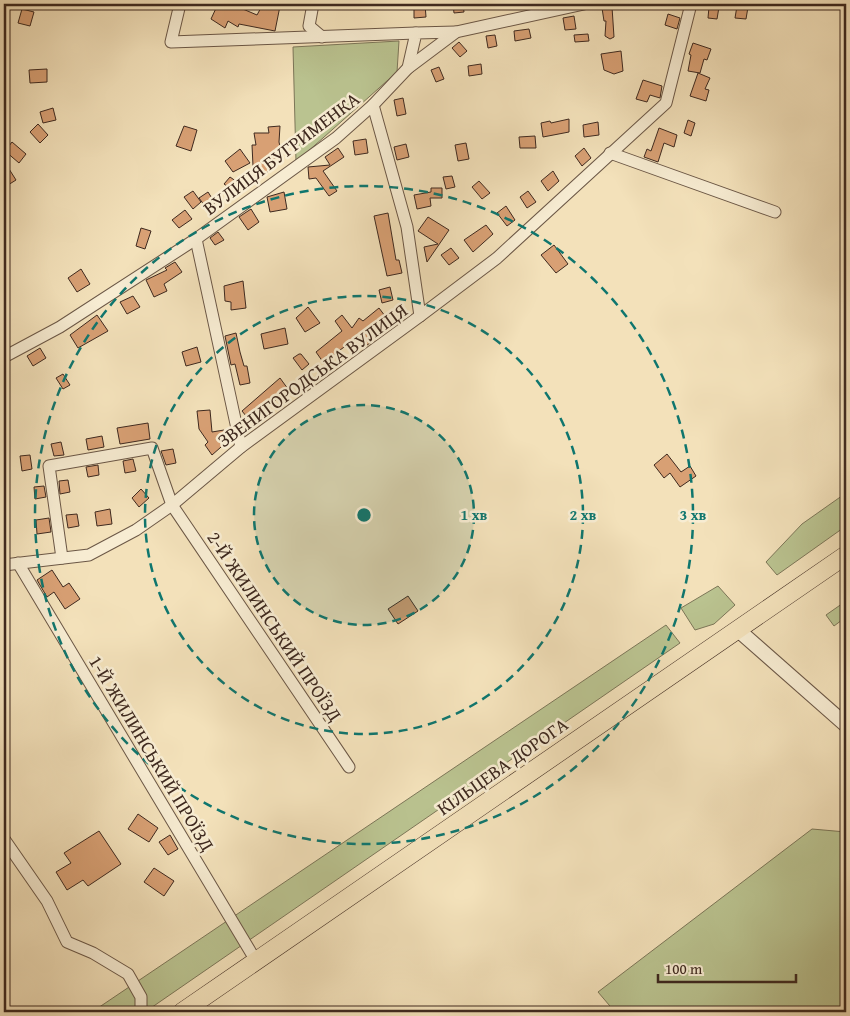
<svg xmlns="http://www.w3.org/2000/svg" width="850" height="1016" font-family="'Gentium Book Plus',serif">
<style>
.green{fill:#bac390;stroke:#7c7658}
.building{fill:#d8a074;stroke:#3e291f}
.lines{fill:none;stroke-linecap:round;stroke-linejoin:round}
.minor-casing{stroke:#6b5746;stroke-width:13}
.tertiary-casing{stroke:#6b5746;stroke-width:16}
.trunk-casing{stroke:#3e291f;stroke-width:19}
.minor{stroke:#f7ecd2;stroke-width:11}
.tertiary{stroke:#f7ecd2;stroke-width:14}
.trunk{stroke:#f3e1ba;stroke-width:18}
.ring{fill:none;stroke:#0f766e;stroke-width:2.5;stroke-dasharray:9 6}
.labels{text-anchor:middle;stroke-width:5;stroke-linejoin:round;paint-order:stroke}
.street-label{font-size:19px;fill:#3e291f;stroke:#f7ecd2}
.centre{fill:#0f766e;stroke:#f7ecd2;stroke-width:2.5}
.ring-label{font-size:15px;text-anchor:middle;font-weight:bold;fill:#0f766e;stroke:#f7ecd2;stroke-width:5;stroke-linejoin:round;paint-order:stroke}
</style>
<rect width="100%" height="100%" fill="#f3e1ba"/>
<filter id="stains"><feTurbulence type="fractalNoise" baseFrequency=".004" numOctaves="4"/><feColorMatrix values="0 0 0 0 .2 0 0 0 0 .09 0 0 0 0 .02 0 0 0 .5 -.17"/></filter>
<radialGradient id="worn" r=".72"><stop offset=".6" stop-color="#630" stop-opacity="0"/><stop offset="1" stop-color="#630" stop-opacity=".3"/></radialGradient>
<g class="green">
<path d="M399,41L397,72L296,162L293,47Z"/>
<path d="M846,493V526L777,575L766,562L802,524Z"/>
<path d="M718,586L735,605L714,624L695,630L681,608Z"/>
<path d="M846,601V617L834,626L826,615Z"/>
<path d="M666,625L680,643L145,1012H92Z"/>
<path d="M812,829L846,832V1012H615L598,992Z"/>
</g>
<g class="building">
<path d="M218,4H231L257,15L263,4L280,6L275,31L239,24L238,27L228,21L225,28L211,19Z"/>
<path d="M414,4H425L426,17L414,18Z"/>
<path d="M453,4H463L464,12L454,13Z"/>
<path d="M737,6L748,7L746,19L735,18Z"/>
<path d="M612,7L614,37L610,39L605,36L606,21H604L602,8Z"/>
<path d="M709,7H719L717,19L708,18Z"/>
<path d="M22,9L34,12L30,26L18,23Z"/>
<path d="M668,14L680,18L677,29L665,25Z"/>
<path d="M574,16L576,29L565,30L563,18Z"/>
<path d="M529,29L531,38L515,41L514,31Z"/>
<path d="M588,34L589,41L575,42L574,35Z"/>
<path d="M495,35L497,46L488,48L486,36Z"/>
<path d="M459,42L467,51L460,57L452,48Z"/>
<path d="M693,43L711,49L707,60L704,59L700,73L688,71L691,55L689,54Z"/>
<path d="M621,51L623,71L614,74L604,70L601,54Z"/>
<path d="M481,64L482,74L469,76L468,66Z"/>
<path d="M439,67L444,79L436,82L431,70Z"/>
<path d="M47,69V82L30,83L29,70Z"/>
<path d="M698,73L710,78L705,89L709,90L706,101L690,96Z"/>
<path d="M643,80L662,86L660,98L650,95L647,102L636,99Z"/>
<path d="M403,98L406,114L397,116L394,100Z"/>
<path d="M53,108L56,120L43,123L40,112Z"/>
<path d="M569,119V132L543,137L541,123L550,121L551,123Z"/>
<path d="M688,120L695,123L691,136L684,133Z"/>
<path d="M598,122L599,135L584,137L583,125Z"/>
<path d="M38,124L48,135L40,143L30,132Z"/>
<path d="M184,126L197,130L191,151L176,146Z"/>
<path d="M280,126L279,142L282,155L265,164L270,170L261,177L253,166L252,145H256L254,133H269L268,127Z"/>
<path d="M659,128L677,135L674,147L664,143L658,162L644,157L647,149L651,151Z"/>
<path d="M535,136L536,148H520L519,137Z"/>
<path d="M366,139L368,153L355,155L353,141Z"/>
<path d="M12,142L26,154L19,163L5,151Z"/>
<path d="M466,143L469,159L458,161L455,145Z"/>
<path d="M406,144L409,157L397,160L394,147Z"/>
<path d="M338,148L344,157L323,171L337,191L329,196L316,178L309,179L308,167L330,165L325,157Z"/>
<path d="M584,148L591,158L582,166L575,156Z"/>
<path d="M240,149L250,163L233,172L225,161Z"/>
<path d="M4,161L16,180L8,185L4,179Z"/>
<path d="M553,171L559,181L548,191L541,181Z"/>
<path d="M452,176L455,187L446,189L443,177Z"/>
<path d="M230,177L240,184L234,191L224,184Z"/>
<path d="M479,181L490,193L482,199L472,187Z"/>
<path d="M431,188H442V198H430L431,206L417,209L414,195L431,192Z"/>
<path d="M193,191L201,202L193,209L184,197Z"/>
<path d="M528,191L536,202L527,208L520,197Z"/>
<path d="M208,192L215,203L207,209L199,198Z"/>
<path d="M284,192L287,209L270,212L267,197Z"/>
<path d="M506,206L515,220L507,226L497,213Z"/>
<path d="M251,209L259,222L248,230L239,217Z"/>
<path d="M185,210L192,219L179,228L172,220Z"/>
<path d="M388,213L396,260H399L402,273L387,276L374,216Z"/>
<path d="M428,217L449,230L427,262L424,247L438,244L418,231Z"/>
<path d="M486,225L493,234L473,252L464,240Z"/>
<path d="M141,228L151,231L145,249L136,246Z"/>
<path d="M218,232L224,240L215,245L210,238Z"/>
<path d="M554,245L568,264L556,273L541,255Z"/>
<path d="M451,248L459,258L449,265L441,255Z"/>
<path d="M175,262L182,272L164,284L167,291L154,297L146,280L167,270L165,268Z"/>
<path d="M81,269L90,284L77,292L68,278Z"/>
<path d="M243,281L246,308L231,310V302L225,301L224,286Z"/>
<path d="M390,287L393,300L382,303L379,290Z"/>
<path d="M133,296L140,307L127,314L120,302Z"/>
<path d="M308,307L320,323L305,332L296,318Z"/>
<path d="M379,308L385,316L372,327L379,332L373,341L367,345L357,338L323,362L316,352L342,331L335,321L342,315L352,328L359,318L363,321Z"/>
<path d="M97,315L108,331L78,348L70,335Z"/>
<path d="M285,328L288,344L264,349L261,334Z"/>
<path d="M236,333L240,352L244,366H247L250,383L240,385L235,364L231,365L225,336Z"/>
<path d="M197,347L201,362L186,366L182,352Z"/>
<path d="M40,348L46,358L33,366L27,356Z"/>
<path d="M299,354H301L309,364L302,370L293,358Z"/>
<path d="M63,374L70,385L63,389L56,378Z"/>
<path d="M280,378L288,389L251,422L242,411Z"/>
<path d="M210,410L212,432L224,430L229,440L212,455L205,445L208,442L199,429L197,411Z"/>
<path d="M148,423L150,439L120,444L117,428Z"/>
<path d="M102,436L104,447L88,450L86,439Z"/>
<path d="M61,442L64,455L54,456L51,444Z"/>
<path d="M173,449L176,463L166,465L161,451Z"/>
<path d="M667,454L681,472L690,466L696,476L680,487L670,473L664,478L654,465Z"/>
<path d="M30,455L32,469L22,471L20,456Z"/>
<path d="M133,459L136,471L125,473L123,461Z"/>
<path d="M98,465L99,475L88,477L86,467Z"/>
<path d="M68,480L70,492L60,494L59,481Z"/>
<path d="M44,486L46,497L35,499L34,487Z"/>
<path d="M141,489L149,498L139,507L132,498Z"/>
<path d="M110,509L112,524L97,526L95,512Z"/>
<path d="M77,514L79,526L68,528L66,515Z"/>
<path d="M49,518L51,532L37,534L36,520Z"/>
<path d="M52,570L63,587L69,583L80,599L65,609L54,592L47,597L37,580Z"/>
<path d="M408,596L418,611L398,624L388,609Z"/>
<path d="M138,814L158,828L149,842L128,829Z"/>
<path d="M99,831L121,864L88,886L83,880L67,890L56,872L71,863L64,853Z"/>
<path d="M170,835L178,849L168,855L159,842Z"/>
<path d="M154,868L174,881L164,896L144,882Z"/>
</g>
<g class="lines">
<g class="minor-casing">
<g id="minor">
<path d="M180,4L171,42L416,33"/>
<path d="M313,4L309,26L322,37"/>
<path d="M408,68L416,33L456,32"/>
<path d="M373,105L407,227L420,316"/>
<path d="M610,153L775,212"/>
<path d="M196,239L241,447"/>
<path d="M4,357L60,327L196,239L336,138L373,105L408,68L456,32L584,4"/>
<path d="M62,558L49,466L152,448L172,505L349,767"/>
<path d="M18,563L256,961"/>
<path d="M4,565L89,555L136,530L172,505L241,447L420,316L497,258L666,103L691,4"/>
<path d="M4,839L47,901L67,942L93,953L128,974L141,997V1012"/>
</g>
</g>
<g class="tertiary-casing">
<path id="tertiary" d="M737,629L846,725"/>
</g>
<g class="trunk-casing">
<path id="trunk" d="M182,1012L846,555"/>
</g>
<use href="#minor" class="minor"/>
<use href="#tertiary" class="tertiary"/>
<use href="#trunk" class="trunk"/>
</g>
<circle cx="364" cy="515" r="110" fill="#0f766e" fill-opacity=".12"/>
<g class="ring">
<circle cx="364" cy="515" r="110"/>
<circle cx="364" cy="515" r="219"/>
<circle cx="364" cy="515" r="329"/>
</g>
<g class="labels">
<g class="street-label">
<text transform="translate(281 153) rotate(-37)" y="7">ВУЛИЦЯ БУГРИМЕНКА</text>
<text transform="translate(312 375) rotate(-36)" y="7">ЗВЕНИГОРОДСЬКА ВУЛИЦЯ</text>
<text transform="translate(275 626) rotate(56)" y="7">2-Й ЖИЛИНСЬКИЙ ПРОЇЗД</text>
<text transform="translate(152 753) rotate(59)" y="7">1-Й ЖИЛИНСЬКИЙ ПРОЇЗД</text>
<text transform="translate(502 766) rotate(-35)" y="7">КІЛЬЦЕВА ДОРОГА</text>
</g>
</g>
<circle cx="364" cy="515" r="8" class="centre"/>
<g class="ring-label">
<text x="474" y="520">1 хв</text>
<text x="583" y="520">2 хв</text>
<text x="693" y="520">3 хв</text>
</g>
<rect width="850" height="1016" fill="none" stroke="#f3e1ba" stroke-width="20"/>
<rect x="5" y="5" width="840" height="1006" fill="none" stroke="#3e291f" stroke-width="2.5"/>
<rect x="10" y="10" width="830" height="996" fill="none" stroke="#3e291f"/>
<path d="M658 974v8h138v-8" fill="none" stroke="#3e291f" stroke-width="2.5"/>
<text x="665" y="974" font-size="15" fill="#3e291f" stroke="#f7ecd2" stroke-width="4" paint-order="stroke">100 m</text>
<rect width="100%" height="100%" filter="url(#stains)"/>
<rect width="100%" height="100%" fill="url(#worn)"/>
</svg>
